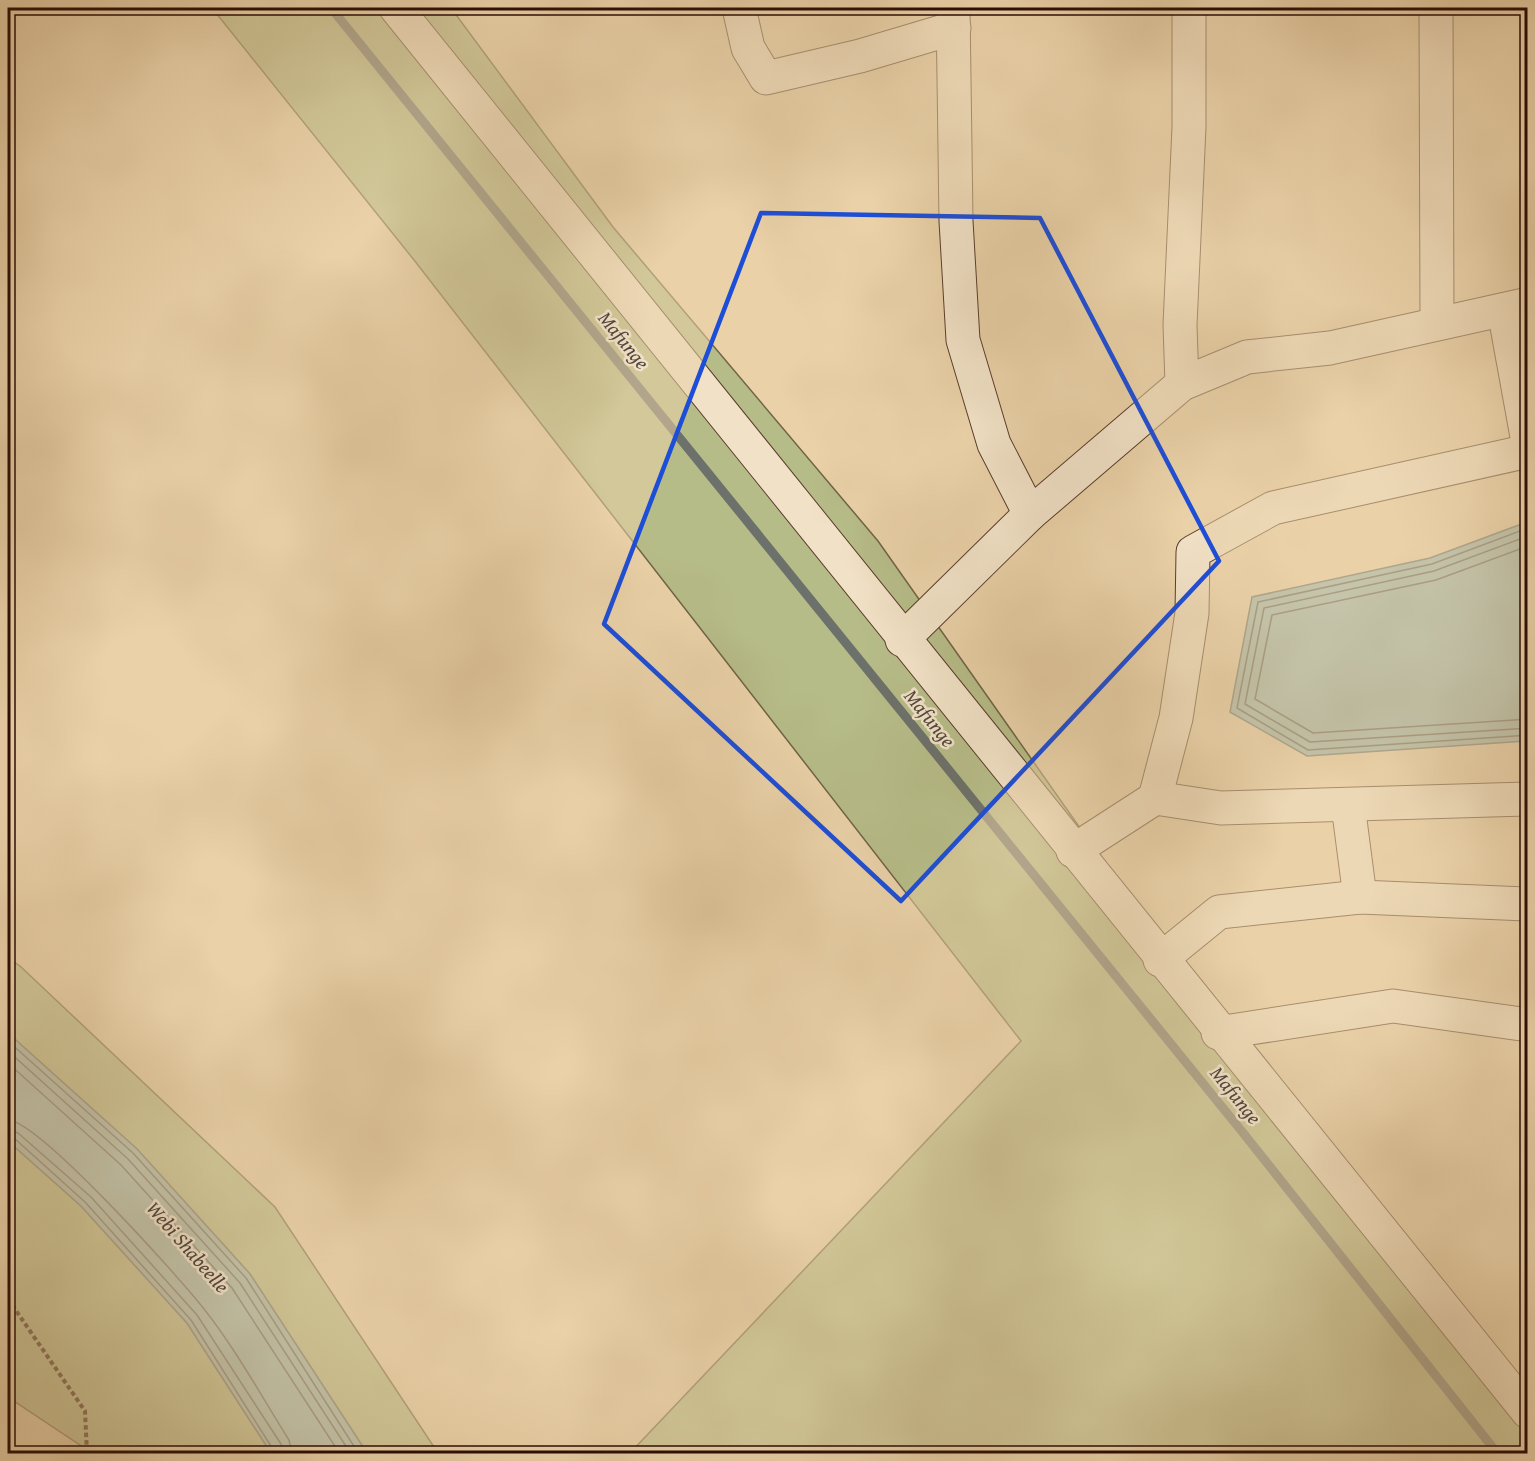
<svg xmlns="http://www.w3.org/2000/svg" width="1535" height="1461" font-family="'Gentium Book Plus',serif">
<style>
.green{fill:#b6bc88;stroke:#706446;stroke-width:1.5}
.water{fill:#9ab5b0;stroke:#6d716b;stroke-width:1.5}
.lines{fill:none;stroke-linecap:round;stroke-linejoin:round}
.shore{stroke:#62605a;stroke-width:1.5}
.stream{stroke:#6d716b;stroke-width:9}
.minor-casing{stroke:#5a3d2c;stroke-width:35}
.path{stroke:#2a0c03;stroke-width:4;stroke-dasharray:4.5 3;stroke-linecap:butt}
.minor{stroke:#f1e1c6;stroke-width:33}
.marked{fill:none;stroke:#1d4ed8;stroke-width:4.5;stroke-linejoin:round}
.labels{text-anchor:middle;stroke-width:5;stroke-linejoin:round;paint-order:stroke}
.water-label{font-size:20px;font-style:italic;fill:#514740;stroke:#f1e1c6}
</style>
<rect width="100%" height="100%" fill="#ead1a8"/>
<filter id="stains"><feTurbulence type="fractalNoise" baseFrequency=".00333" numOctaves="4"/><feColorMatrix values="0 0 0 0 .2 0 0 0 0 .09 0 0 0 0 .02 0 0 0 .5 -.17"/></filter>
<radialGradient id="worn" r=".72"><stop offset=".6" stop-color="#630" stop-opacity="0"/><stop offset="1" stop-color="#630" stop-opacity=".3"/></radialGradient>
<g class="green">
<path d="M212,8H451L613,227L878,541L1092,845L1398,1231L1527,1389V1453H630L1021,1041L414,260Z"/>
<path d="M8,958L20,966L275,1207L438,1453H367L250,1274L137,1149L8,1033Z"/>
<path d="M8,1141L81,1206L187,1323L271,1453H92L8,1397Z"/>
</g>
<g class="water">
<path d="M1527,522V741L1307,756L1230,712L1252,597L1430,558Z"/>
<path d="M8,1033L137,1149L250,1274L367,1453H271L187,1323L81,1206L8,1141Z"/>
</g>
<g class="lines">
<g class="shore">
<path d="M1528,528L1432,564L1258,602L1237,708L1308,750L1528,735"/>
<path d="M1528,536L1434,571L1264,608L1245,704L1310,742L1528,728"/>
<path d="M1528,546L1436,580L1272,615L1255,699L1313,733L1528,719"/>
<path d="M8,1041L133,1153L246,1278L359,1454"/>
<path d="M8,1051L128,1159L240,1283L351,1454"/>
<path d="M8,1063L121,1165L232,1288L340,1454"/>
<path d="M8,1120C39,1121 179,1277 204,1309C235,1348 262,1397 289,1440L292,1454"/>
<path d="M8,1129L18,1133L91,1197L197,1315L281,1444L283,1454"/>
<path d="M8,1137L14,1138L85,1202L191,1320L276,1454"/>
</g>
<path class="stream" d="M331,8L1244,1134L1498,1454"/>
<g class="minor-casing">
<g id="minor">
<path d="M396,8C771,477 1147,946 1528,1412"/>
<path d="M739,8L748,48L766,78L860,56L954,28"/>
<path d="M953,8L956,221L963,340L994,444L1030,514"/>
<path d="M1436,8L1437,322"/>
<path d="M1504,310L1528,442"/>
<path d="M1182,384L1180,325L1189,127V8"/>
<path d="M902,640L1030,514L1182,384L1247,357L1330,348L1528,304"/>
<path d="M1155,798L1176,718L1192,613L1193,552L1273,508L1528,451"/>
<path d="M1348,805L1360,897"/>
<path d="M1073,851L1155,798L1221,808L1528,799"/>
<path d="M1160,960L1219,912L1360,897L1528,904"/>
<path d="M1218,1033L1393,1006L1528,1025"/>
</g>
</g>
<path class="path" d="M8,1299L85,1411L87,1454"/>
<use href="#minor" class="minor"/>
</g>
<path d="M0 0H1535V1461H0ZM761,213L1040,218L1219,561L901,901L604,624Z" fill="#ead1a8" fill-opacity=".55" fill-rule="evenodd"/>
<path class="marked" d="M761,213L1040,218L1219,561L901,901L604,624Z"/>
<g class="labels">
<g class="water-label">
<text transform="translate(624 340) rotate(51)" y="7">Mafunge</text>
<text transform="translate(930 718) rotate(51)" y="7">Mafunge</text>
<text transform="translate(1236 1095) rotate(51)" y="7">Mafunge</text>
<text transform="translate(188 1247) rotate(49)" y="7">Webi Shabeelle</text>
</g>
</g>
<rect width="1535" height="1461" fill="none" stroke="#ead1a8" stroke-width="30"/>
<rect x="9" y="9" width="1517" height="1443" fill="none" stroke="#2a0c03" stroke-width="3"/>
<rect x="15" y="15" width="1505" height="1431" fill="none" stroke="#2a0c03" stroke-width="1.5"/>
<rect width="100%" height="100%" filter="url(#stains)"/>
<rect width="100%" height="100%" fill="url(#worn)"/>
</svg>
